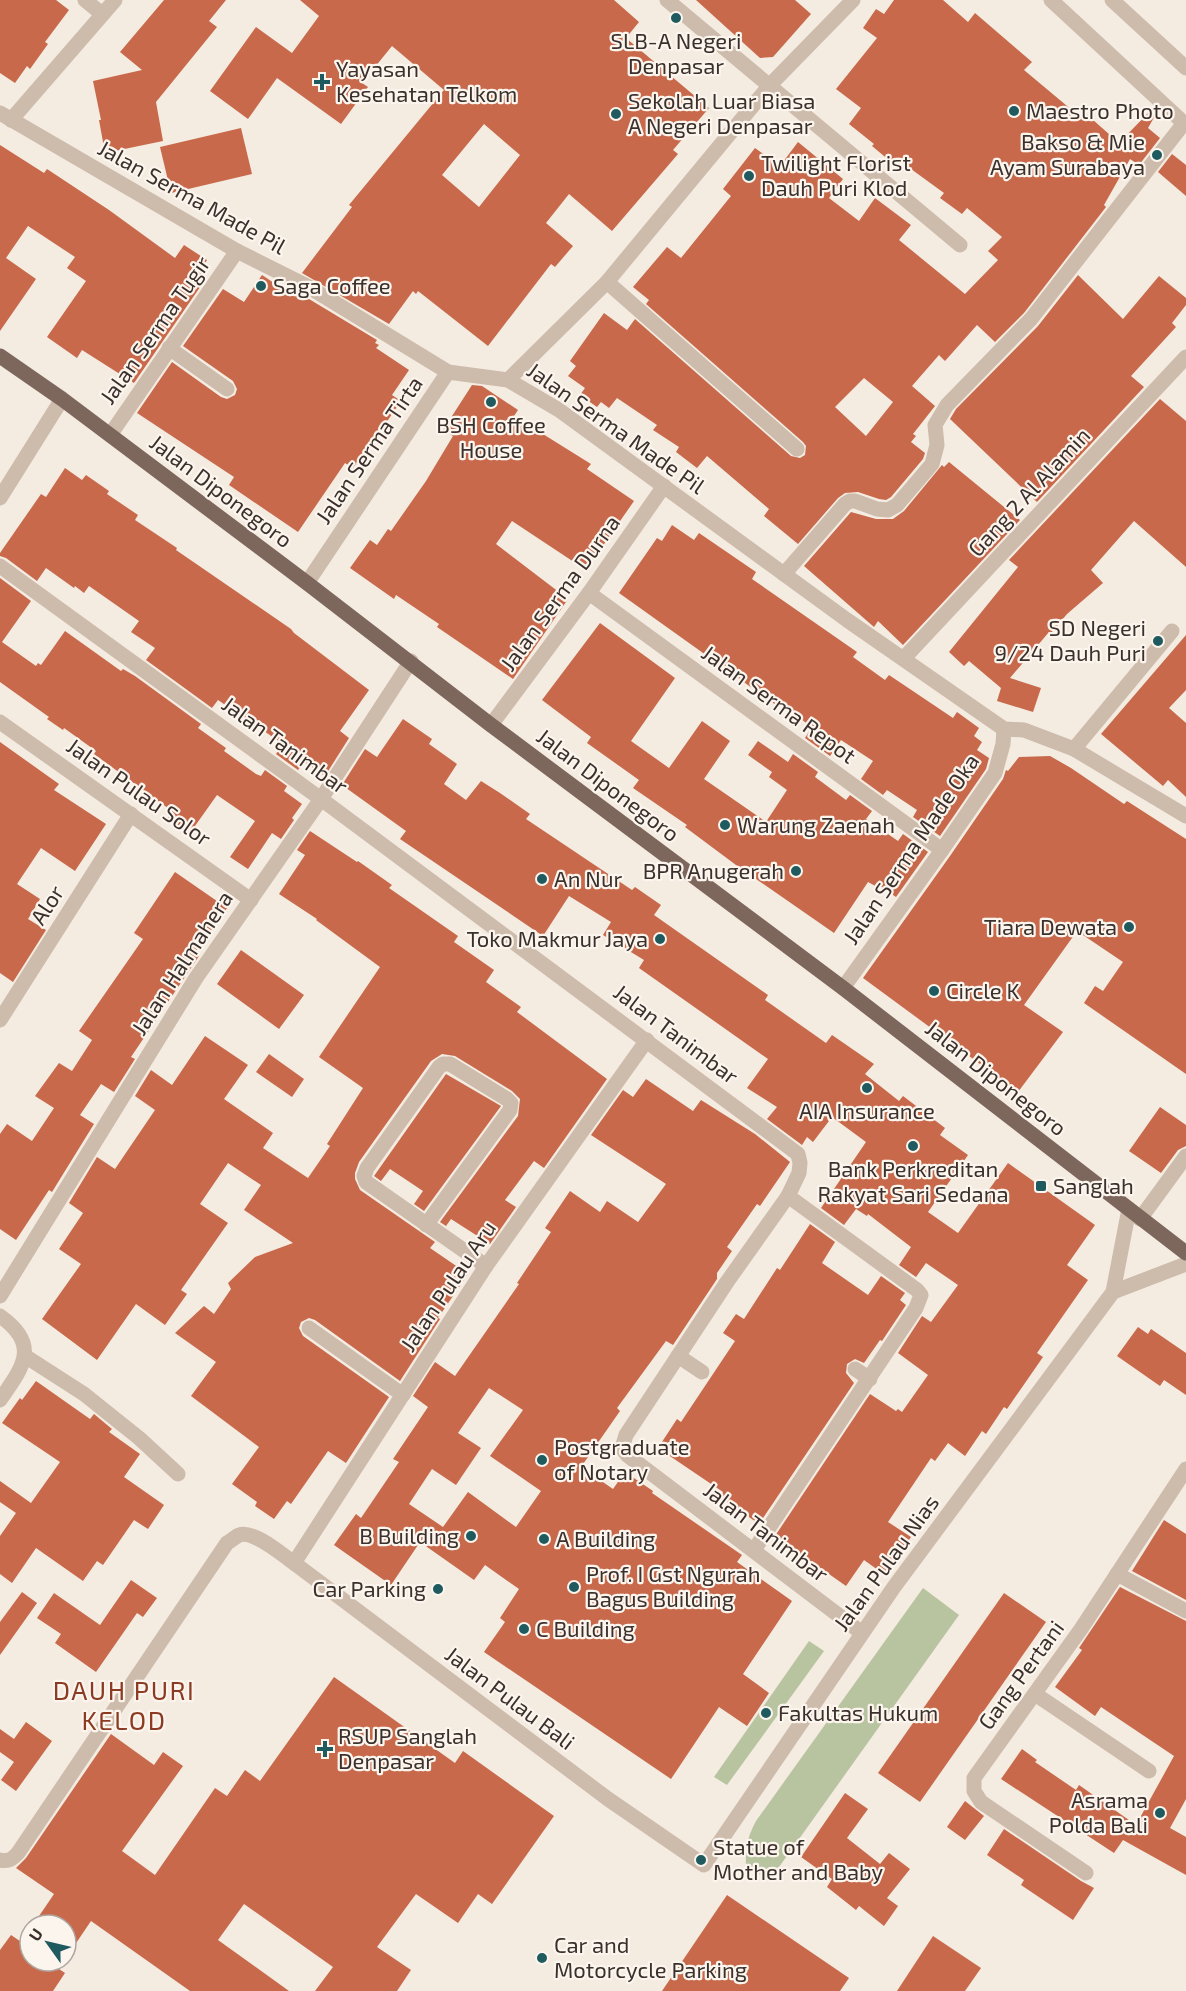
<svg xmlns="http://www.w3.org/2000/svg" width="1186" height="1991" font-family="'Exo 2',sans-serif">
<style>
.green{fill:#b8c4a0}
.building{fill:#c8694b;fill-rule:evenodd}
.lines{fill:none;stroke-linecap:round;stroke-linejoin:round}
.minor{stroke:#cdbbac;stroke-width:15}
.major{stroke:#7d675c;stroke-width:15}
.poi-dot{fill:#1f5a5e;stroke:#fbf5ee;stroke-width:2}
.labels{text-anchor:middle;stroke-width:4.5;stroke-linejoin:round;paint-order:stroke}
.poi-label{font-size:22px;fill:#3b302b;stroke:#fbf5ee;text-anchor:start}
.street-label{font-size:22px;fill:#3b302b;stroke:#fbf5ee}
.quarter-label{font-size:26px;letter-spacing:1.5px;fill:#8c3b22;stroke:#fbf5ee}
</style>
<rect width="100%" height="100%" fill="#f4ebe1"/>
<g class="green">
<path d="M923,1588L959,1615L769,1881L746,1864C745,1847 748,1836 756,1821Z"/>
<path d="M809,1641L824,1651L727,1785L714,1777Z"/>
</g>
<g class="building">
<path d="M0,0H56L69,10L45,42L48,44L30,69L27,66L15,83L0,73Z"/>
<path d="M164,0H226L209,21L217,27L156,102L163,141L105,153L99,120H101L93,81L142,70L120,52Z"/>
<path d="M300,0H614L639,22L626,38L709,108L673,150L678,154L612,231L569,194L546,223L573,246L555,267L551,264L488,346L418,291L416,294L413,291L389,324L302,273L352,207L349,205L444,90L392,46L362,83L368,87L341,124L277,78L248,119L210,91L256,27L292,53L319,16ZM484,124L520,155L479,207L442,175Z"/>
<path d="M696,0H795L811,14L773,57L760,58Z"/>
<path d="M894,0H943L968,22L975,13L1032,62L1024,70L1079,116L1083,111L1119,143L1150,111L1156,114L1148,128L1160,138L1139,165L1130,159L1104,205L1106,207L1024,313L995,342L977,325L945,361L939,355L912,386L935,406L913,434L916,436L911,442L925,453L923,459L891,497L886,500L879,499L858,492L845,493L838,498L798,544L764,516L769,509L707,456L697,468L676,452L679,447L653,430L657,425L617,398L609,408L601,402L597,407L580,395L585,388L568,376L576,366L570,361L604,313L627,330L635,319L791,456L800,458L805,455L806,446L803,442L646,304L649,300L633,287L667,247L681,258L731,196L723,189L755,148L780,166L798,142L843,179L829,198L859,221L875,198L911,225L899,240L965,294L998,260L988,251L1002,237L967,208L962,214L940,198L944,193L900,161L896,166L872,146L874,144L849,124L861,108L836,89L877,38L863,28L876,9L884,14ZM864,378L893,402L866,436L835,407Z"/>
<path d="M241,128L252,174L171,193L160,147Z"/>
<path d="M0,145L44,173L47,169L109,210L175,258L184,245L207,260L199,272L207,277L134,383L82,350L77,358L47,337L86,281L67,268L75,257L28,226L6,258L36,279L0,331Z"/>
<path d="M1172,154L1186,165V196L1158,172Z"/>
<path d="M262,275L289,293L291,289L304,296L377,340L375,343L379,345L376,348L409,370L392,395L401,401L377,436L375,435L353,468L345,463L298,532L229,485L234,477L137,413L172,362L221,397L227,399L235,395L237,389L233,381L183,346L223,289L244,302Z"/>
<path d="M1078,275L1123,319L1159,276L1186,298V305L1172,323L1176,327L1131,376L1144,387L1037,502L950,419L956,409L1038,326Z"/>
<path d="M472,385L482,386L518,410L514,416L591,464L587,469L634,501L586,570L512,521L496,544L568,599L513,679L437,627L439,624L396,595L394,599L350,568L370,540L377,545L388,529L391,531L426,481L453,436L443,430Z"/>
<path d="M1160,399L1186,421V567L1134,521L1091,570L1103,583L1067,614L1051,633L1049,632L1010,678L1041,688L1033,712L997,701L1001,688L969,661L964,666L949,652L1018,567L1009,560Z"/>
<path d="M949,462L1020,520L903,645L878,621L874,627L804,566L851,512L876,519H893L904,511L942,465L944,467Z"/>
<path d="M65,468L82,480L86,475L109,491L107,494L138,515L135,520L177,548L176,550L291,629L294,633L369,690L340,731L349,738L325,776L304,762L298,770L276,754L283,744L218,700L212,708L146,660L155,648L131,632L139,621L89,586L84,593L75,586L74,588L46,568L37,581L6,558L0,556V553L41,494L46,497Z"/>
<path d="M672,525L694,540L699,533L756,572L752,579L857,652L853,657L885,680L889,675L953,718L957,712L979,728L974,736L982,742L977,750L989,758L986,769L940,836L913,817L917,810L887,790L883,795L861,779L873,761L841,740L830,756L805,738L812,727L778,703L776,705L619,593L657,538L662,541Z"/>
<path d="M0,578L31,601L2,642L36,666L38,663L41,665L65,631L121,671L123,669L135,676L201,724L198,728L226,748L224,751L256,774L261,776L265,770L287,786L284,791L302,804L292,818L294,820L281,839L272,833L248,869L230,857L255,821L217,795L190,833L168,818L172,811L94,754L96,751L64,728L63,730L47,719L49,717L0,682Z"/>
<path d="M600,623L675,678L631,741L669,768L702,721L730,741L704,779L766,822L787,790L769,777L772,772L748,755L758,741L788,762L793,754L818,772L815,777L846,800L850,795L872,811L866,819L898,841L903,834L928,852L896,897L880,886L879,888L868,882L834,933L736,865L685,827L687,825L633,788L639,780L587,743L591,737L542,700Z"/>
<path d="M1186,635V690L1169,708L1186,723V797L1168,780L1163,786L1101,734Z"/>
<path d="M403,719L432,739L429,744L457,764L444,784L466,800L481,781L500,793L530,814L526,819L632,890L635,887L661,905L654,915L768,995L765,1000L826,1043L832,1035L874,1064L865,1074L899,1101L903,1096L945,1128L940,1135L968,1155L928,1212L958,1233L1008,1163L1095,1225L1067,1265L1088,1280L1037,1353L1043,1357L1007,1409L1004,1407L986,1434L982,1431L965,1456L948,1443L935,1461L931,1458L888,1522L911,1537L885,1575L864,1560L846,1586L775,1536L870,1394L896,1411L898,1409L902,1412L928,1375L898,1353L922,1316L931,1322L958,1285L926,1263L916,1277L899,1265L911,1247L868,1214L867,1216L856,1209L844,1225L821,1208L866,1142L832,1117L813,1142L807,1137L802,1145L767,1119L777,1107L747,1088L768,1059L639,968L644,960L603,935L611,922L569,896L543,936L400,839L406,831L342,785L365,749L377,757Z"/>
<path d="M0,742L59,784L54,790L106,824L75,871L41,848L17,884L40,899L28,919L46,930L13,982L0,973Z"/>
<path d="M1050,756L1071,768L1124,804L1127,801L1186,839V1074L1084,1003L1095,986L1103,991L1123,962L1077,931L1024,1005L1063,1032L1018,1092L863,978L950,856L1003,779L1006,770L1008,771L1019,757Z"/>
<path d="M310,831L357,862L358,861L392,885L389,888L458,936L454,942L494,970L486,982L521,1007L517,1012L607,1079L544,1168L534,1161L505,1200L516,1207L490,1244L451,1219L446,1226L440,1222L518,1116L520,1099L512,1091L455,1056L442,1054L431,1061L359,1162L355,1173V1179L360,1190L435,1242L430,1248L468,1274L438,1318L440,1319L400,1381L315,1320L309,1318L301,1322L299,1328L303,1336L389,1397L346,1463L328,1451L291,1504L287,1501L274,1519L255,1506L257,1502L232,1484L259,1447L191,1396L216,1362L175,1333L204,1306L214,1314L231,1289L228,1283L255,1257L293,1243L244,1210L261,1185L228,1163L200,1204L228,1223L181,1290L187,1294L165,1325L136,1304L97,1360L42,1319L81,1264L59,1249L83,1213L69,1203L97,1157L115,1169L155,1110L135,1096L151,1070L172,1085L205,1036L248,1065L224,1099L273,1133L263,1148L308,1178L330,1146L327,1144L363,1088L319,1057L380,967L316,920L317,919L279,894L305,855L297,850Z"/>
<path d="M175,872L227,908L195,953L199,956L131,1057L135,1059L114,1092L101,1084L80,1115L94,1124L52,1192L49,1190L16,1240L0,1229V1134L7,1124L32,1141L54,1108L35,1096L59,1063L72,1071L92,1040L79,1031L143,939L134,933Z"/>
<path d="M241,950L304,995L279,1029L217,984Z"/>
<path d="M269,1054L304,1079L292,1097L256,1072Z"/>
<path d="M446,1074L501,1106L424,1211L414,1204L423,1191L390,1169L381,1181L374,1176Z"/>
<path d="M646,1079L693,1111L701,1100L755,1134L790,1162L760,1206L757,1204L727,1247L732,1251L717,1273V1279L673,1345L666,1341L617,1408L620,1411L581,1467L613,1489L625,1472L653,1491L652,1493L742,1555L737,1562L792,1601L743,1674L769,1693L747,1726L719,1707L671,1779L484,1652L505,1622L500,1618L519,1589L485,1565L474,1580L420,1542L391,1585L334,1545L356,1514L361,1518L399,1462L393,1459L428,1407L413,1396L435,1362L455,1376L519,1284L517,1283L551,1232L545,1228L570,1191L600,1212L607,1201L638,1222L666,1184L591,1135L623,1090L633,1097ZM489,1388L523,1410L490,1456L541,1491L516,1527L468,1492L443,1527L409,1504L432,1469L456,1485L481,1448L458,1433Z"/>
<path d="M1160,1107L1186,1125V1146L1178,1150L1161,1173L1129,1151Z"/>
<path d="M810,1224L835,1242L822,1263L868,1295L881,1276L905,1293L900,1300L906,1305L882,1341L880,1340L864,1363L855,1359L847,1364L846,1373L854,1383L759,1524L720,1497L723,1492L658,1448L677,1419L681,1422L735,1341L723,1333L736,1314L744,1319L777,1268L780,1270Z"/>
<path d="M1138,1327L1148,1334L1151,1329L1186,1353V1395L1164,1380L1160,1386L1117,1356Z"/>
<path d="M36,1381L90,1419L94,1414L112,1429L109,1432L140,1454L124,1477L164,1505L148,1529L134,1520L103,1565L97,1561L83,1581L36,1548L12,1583L0,1574V1536L16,1513L0,1502V1481L31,1503L60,1462L2,1423L20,1398L22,1400Z"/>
<path d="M1164,1520L1186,1534V1600L1132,1571Z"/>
<path d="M131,1580L157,1598L143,1617L137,1613L96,1672L55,1643L61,1634L37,1618L54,1593L100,1625Z"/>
<path d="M1120,1587L1186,1621V1799L1170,1828L1186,1837V1875L1123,1840L1114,1853L1001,1779L1022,1749L1037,1760L1035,1762L1076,1790L1079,1785L1136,1825L1174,1756L1101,1707L1095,1716L1055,1687L1082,1650L1079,1648Z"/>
<path d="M22,1592L37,1603L0,1655V1622Z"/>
<path d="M1004,1593L1046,1622L920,1802L878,1773Z"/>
<path d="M334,1677L455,1763L463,1751L554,1816L492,1904L478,1894L458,1923L416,1894L377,1947L411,1970L397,1991H315L333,1967L244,1904L218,1940L289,1991H190L91,1921L66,1958V1925H33L54,1894L16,1868L26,1858L111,1734L154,1765L163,1752L183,1766L122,1851L155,1875L215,1788L227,1796L245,1770L260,1781Z"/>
<path d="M26,1722L52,1741L16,1791L1,1780L14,1762L0,1752V1729L14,1739Z"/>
<path d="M845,1793L868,1809L847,1838L880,1864L889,1853L910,1869L887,1898L898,1906L884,1926L859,1906L856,1910L827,1887L832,1879L801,1857Z"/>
<path d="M965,1801L984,1816L965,1840L947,1827Z"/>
<path d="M1004,1829L1081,1881L1094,1888L1073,1920L1021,1885L1024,1880L987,1855Z"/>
<path d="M727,1895L849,1978L840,1991H662Z"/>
<path d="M11,1935L30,1948V1961H64L59,1969L65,1973L53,1991H0V1950Z"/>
<path d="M933,1936L981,1968L965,1991H897Z"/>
</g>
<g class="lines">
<g class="minor">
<path d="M85,0L102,14"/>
<path d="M667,0L960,245"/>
<path d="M1051,0L1186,125"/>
<path d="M1112,0L1186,68"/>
<path d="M0,113L237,251L309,287L448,372L508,380L559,410L847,620L1004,729L1024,730L1074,749L1186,816"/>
<path d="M11,120L115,0"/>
<path d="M607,282L797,449"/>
<path d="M169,348L227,389"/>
<path d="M508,380L607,282L770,85L853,0"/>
<path d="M110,435L237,251"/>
<path d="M0,498L62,399"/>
<path d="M0,566L321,799L798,1154L800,1163L799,1173L788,1196L727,1282L626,1435L622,1448L627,1455L862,1633"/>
<path d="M784,574L845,504L850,501H855L877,509L888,510L897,505L932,464L937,445L935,425L947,405L1031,319L1184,123"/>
<path d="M307,583L448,372"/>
<path d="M589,593L942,850"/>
<path d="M904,658L1186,357"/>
<path d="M0,722L251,900"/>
<path d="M491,725L589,593L664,486"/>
<path d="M1074,749L1172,631"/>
<path d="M843,988L942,850L995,773L1003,744L1004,729"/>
<path d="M0,1020L131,814"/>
<path d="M1140,1219L1186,1156"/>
<path d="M426,1225L510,1110L511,1103L507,1099L450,1064H443L439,1067L367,1168L364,1176L366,1182L486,1266"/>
<path d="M1113,1292L1186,1264"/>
<path d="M0,1296L196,978L321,799L411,661"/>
<path d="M0,1316C41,1345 23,1367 0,1400"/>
<path d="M309,1328L403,1395"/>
<path d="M25,1356L84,1394L139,1438L178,1474"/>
<path d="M678,1356L702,1372"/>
<path d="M855,1369L870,1379"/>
<path d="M754,1550L916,1308L921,1295L917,1290L788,1196"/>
<path d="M294,1563L486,1266L647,1040"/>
<path d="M1117,1574L1186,1611"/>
<path d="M1035,1694L1149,1771"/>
<path d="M0,1860C9,1862 12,1859 18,1853L227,1543C231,1541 235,1537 239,1535C254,1530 281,1554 294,1563L608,1799L704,1865L894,1587L1113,1292L1129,1209"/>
<path d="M1086,1873L981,1802L974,1791V1778L1081,1629L1186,1469"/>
</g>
<path class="major" d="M0,356L62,399L307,583L491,725L843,988L1186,1253"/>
</g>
<g class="poi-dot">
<circle cx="676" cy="18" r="6"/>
<path d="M319 73h6v6h6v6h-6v6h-6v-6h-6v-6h6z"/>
<circle cx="1014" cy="111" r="6"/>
<circle cx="616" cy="114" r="6"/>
<circle cx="1157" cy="155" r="6"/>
<circle cx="749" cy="176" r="6"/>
<circle cx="261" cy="286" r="6"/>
<circle cx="491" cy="402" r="6"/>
<circle cx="1158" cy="641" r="6"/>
<circle cx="725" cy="825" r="6"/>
<circle cx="796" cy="871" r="6"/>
<circle cx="542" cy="879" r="6"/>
<circle cx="1129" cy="927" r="6"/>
<circle cx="660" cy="939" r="6"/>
<circle cx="934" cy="991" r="6"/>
<circle cx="867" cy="1088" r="6"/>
<circle cx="913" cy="1146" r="6"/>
<rect x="1035" y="1180" width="12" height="12" rx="3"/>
<circle cx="542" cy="1460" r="6"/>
<circle cx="471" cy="1536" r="6"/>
<circle cx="544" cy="1539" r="6"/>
<circle cx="574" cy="1587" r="6"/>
<circle cx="438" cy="1589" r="6"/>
<circle cx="524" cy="1629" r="6"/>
<circle cx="766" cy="1713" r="6"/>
<path d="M322 1740h6v6h6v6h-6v6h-6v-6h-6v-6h6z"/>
<circle cx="1160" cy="1813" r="6"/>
<circle cx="701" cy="1860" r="6"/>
<circle cx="542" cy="1958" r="6"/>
</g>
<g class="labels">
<g class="poi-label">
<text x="676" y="49" text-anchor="middle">SLB-A Negeri<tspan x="676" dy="25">Denpasar</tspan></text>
<text x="336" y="77">Yayasan<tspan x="336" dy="25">Kesehatan Telkom</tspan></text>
<text x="628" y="109">Sekolah Luar Biasa<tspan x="628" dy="25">A Negeri Denpasar</tspan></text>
<text x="1026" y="119">Maestro Photo</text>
<text x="1145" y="150" text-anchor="end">Bakso &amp; Mie<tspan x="1145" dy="25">Ayam Surabaya</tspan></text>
<text x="761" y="171">Twilight Florist<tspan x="761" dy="25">Dauh Puri Klod</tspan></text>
<text x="273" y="294">Saga Coffee</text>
<text x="491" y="433" text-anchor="middle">BSH Coffee<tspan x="491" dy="25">House</tspan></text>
<text x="1146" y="636" text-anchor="end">SD Negeri<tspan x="1146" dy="25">9/24 Dauh Puri</tspan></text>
<text x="737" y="833">Warung Zaenah</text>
<text x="784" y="879" text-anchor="end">BPR Anugerah</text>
<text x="554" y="887">An Nur</text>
<text x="1117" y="935" text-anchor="end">Tiara Dewata</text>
<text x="648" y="947" text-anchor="end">Toko Makmur Jaya</text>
<text x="946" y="999">Circle K</text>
<text x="867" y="1119" text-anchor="middle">AIA Insurance</text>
<text x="913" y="1177" text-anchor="middle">Bank Perkreditan<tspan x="913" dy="25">Rakyat Sari Sedana</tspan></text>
<text x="1053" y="1194">Sanglah</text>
<text x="554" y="1455">Postgraduate<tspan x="554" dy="25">of Notary</tspan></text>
<text x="459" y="1544" text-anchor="end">B Building</text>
<text x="556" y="1547">A Building</text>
<text x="586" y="1582">Prof. I Gst Ngurah<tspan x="586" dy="25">Bagus Building</tspan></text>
<text x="426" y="1597" text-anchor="end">Car Parking</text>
<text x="536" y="1637">C Building</text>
<text x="778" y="1721">Fakultas Hukum</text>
<text x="338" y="1744">RSUP Sanglah<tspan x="338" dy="25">Denpasar</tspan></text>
<text x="1148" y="1808" text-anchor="end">Asrama<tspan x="1148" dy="25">Polda Bali</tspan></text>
<text x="713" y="1855">Statue of<tspan x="713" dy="25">Mother and Baby</tspan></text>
<text x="554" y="1953">Car and<tspan x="554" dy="25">Motorcycle Parking</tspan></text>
</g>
<g class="street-label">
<text transform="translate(192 197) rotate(29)" y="8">Jalan Serma Made Pil</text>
<text transform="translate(155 330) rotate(-55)" y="8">Jalan Serma Tugir</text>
<text transform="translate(616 428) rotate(35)" y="8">Jalan Serma Made Pil</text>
<text transform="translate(369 450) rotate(-56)" y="8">Jalan Serma Tirta</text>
<text transform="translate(221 491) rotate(37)" y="8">Jalan Diponegoro</text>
<text transform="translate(1029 492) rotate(-47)" y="8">Gang 2 Al Alamin</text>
<text transform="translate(560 593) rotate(-54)" y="8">Jalan Serma Durna</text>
<text transform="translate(779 704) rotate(36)" y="8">Jalan Serma Repot</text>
<text transform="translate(285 745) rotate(36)" y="8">Jalan Tanimbar</text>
<text transform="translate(608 785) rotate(37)" y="8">Jalan Diponegoro</text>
<text transform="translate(139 792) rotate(35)" y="8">Jalan Pulau Solor</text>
<text transform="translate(911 849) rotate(-56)" y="8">Jalan Serma Made Oka</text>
<text transform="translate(47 905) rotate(-57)" y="8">Alor</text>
<text transform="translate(182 963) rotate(-57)" y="8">Jalan Halmahera</text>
<text transform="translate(676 1034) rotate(37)" y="8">Jalan Tanimbar</text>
<text transform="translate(996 1078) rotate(38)" y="8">Jalan Diponegoro</text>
<text transform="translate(448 1286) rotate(-56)" y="8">Jalan Pulau Aru</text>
<text transform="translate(766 1532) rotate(37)" y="8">Jalan Tanimbar</text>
<text transform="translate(886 1563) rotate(-54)" y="8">Jalan Pulau Nias</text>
<text transform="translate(1021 1675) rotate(-54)" y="8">Gang Pertani</text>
<text transform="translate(510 1698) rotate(37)" y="8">Jalan Pulau Bali</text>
</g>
<g class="quarter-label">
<text x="124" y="1700">DAUH PURI<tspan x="124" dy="30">KELOD</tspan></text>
</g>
</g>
<g transform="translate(48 1943) rotate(304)"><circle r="28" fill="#fbf5ee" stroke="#aea6a0" stroke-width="1.5"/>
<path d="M0-4.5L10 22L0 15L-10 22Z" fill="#1f5a5e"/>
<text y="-9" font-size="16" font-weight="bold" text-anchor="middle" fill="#3b302b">U</text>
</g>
</svg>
